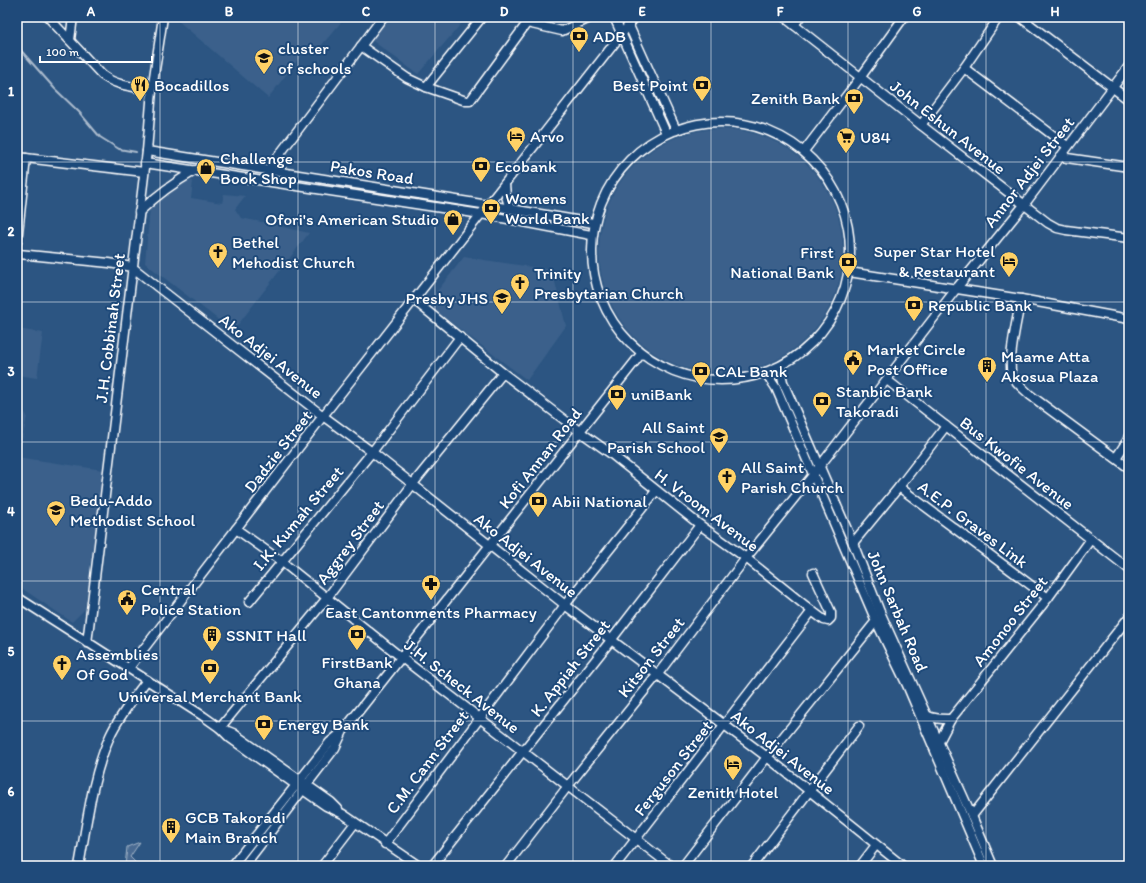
<svg xmlns="http://www.w3.org/2000/svg" width="1146" height="883" font-family="Itim,sans-serif">
<style>
.built{fill:#3b618b}
.green{fill:#486b92;stroke:#a4b5c8}
.lines{fill:none;stroke-linecap:round;stroke-linejoin:round}
.stream{stroke:#acbcce;stroke-width:2}
.minor-casing{stroke:#fff;stroke-width:11}
.minor{stroke:#1f4a7a;stroke-width:8}
.grid{fill:none;stroke:#fff;stroke-width:1;stroke-opacity:0.55}
.labels{text-anchor:middle;stroke-width:4;stroke-linejoin:round;paint-order:stroke}
.poi-label{font-size:17px;fill:#fff;stroke:#1f4a7a;text-anchor:start}
.street-label{font-size:17px;fill:#fff;stroke:#1f4a7a}
.neatline{fill:none;stroke:#fff;stroke-width:1.5}
.grid-label{font-size:13px;text-anchor:middle;font-weight:bold;fill:#fff}
</style>
<rect width="100%" height="100%" fill="#2c5582"/>
<filter id="ink" filterUnits="userSpaceOnUse"><feTurbulence type="fractalNoise" baseFrequency=".025" numOctaves="2"/><feDisplacementMap in="SourceGraphic" scale="8" xChannelSelector="R" yChannelSelector="G"/><feConvolveMatrix kernelMatrix="1 2 1 2 8 2 1 2 1" color-interpolation-filters="sRGB"/></filter>
<g filter="url(#ink)">
<g class="built">
<path d="M176,17H344L343,20L315,53L307,48L268,98L176,19Z"/>
<path d="M387,17H467L418,74L370,39Z"/>
<circle cx="721" cy="251" r="122"/>
<path d="M193,181L191,198L222,203L224,194L245,196L235,209L241,218L277,225L278,226L309,233L233,331L145,263L150,207L178,182Z"/>
<path d="M464,257L552,270L566,326L527,380L427,304Z"/>
<path d="M17,329L43,333L37,378L17,375Z"/>
<path d="M17,400L27,416L20,451L17,450Z"/>
<path d="M17,457L103,470L85,609L72,622L17,585Z"/>
</g>
<path class="green" d="M140,842L130,857L139,866H125L127,847Z"/>
<g class="lines">
<g class="stream">
<path d="M145,17L148,18"/>
<path d="M17,46L55,89L79,112L100,137L119,149L136,152"/>
</g>
<g class="minor-casing">
<g id="minor">
<path d="M48,17L102,75C116,86 135,87 152,90"/>
<path d="M614,17L666,133"/>
<path d="M625,17L676,130"/>
<path d="M784,17L921,125L1048,223L1057,228L1066,230L1129,238"/>
<path d="M1020,17L1129,100"/>
<path d="M527,23L562,31L592,17"/>
<path d="M794,25L800,17"/>
<path d="M70,40L73,17"/>
<path d="M361,46L407,78L426,87L466,101H470L527,23L529,17"/>
<path d="M964,68L1067,146"/>
<path d="M426,87L482,17"/>
<circle cx="721" cy="251" r="129"/>
<path d="M921,125L964,68L999,17"/>
<path d="M147,151L488,205L593,223"/>
<path d="M804,151L860,78L904,17"/>
<path d="M17,157L144,172"/>
<path d="M1060,157L1129,167"/>
<path d="M145,163L481,214L591,235"/>
<path d="M267,171L383,17"/>
<path d="M505,184L506,196L510,209"/>
<path d="M139,212C158,194 173,183 196,170"/>
<path d="M17,242L26,158"/>
<path d="M17,251L19,254L109,263L132,267L323,416L372,452L565,605L767,757L903,866"/>
<path d="M849,272L1021,299L1129,319"/>
<path d="M1021,299C1018,314 1006,366 1013,377C1017,384 1024,389 1030,395L1129,468"/>
<path d="M414,300L503,373L579,431L610,453L700,525L746,558L812,611L824,620L828,621L831,618V612L813,573"/>
<path d="M781,366V373L783,382L853,543L880,612L972,816L993,866"/>
<path d="M765,372L776,388L876,621L907,685L984,866"/>
<path d="M887,380L1129,569"/>
<path d="M1116,458L1127,441L1129,436"/>
<path d="M899,487L1048,598"/>
<path d="M236,529L281,561L402,658L671,866"/>
<path d="M853,543L899,487L946,426"/>
<path d="M17,597L203,716L220,728L230,738L303,790L326,806L343,814L419,866"/>
<path d="M249,602L372,452L460,337"/>
<path d="M87,643L147,151L152,90L163,17"/>
<path d="M129,668L323,416L635,17"/>
<path d="M926,715C934,719 941,719 951,719"/>
<path d="M220,728L327,598L412,485L503,373"/>
<path d="M223,729L233,733L331,802L338,809"/>
<path d="M939,742L951,719L1048,598L1091,539"/>
<path d="M972,816L1129,617"/>
<path d="M385,844L565,605L656,491"/>
<path d="M79,866C87,823 92,776 110,736C119,716 134,698 147,680"/>
<path d="M232,866L330,742L341,733"/>
<path d="M244,866L335,748L343,731L641,354"/>
<path d="M322,866L355,823"/>
<path d="M432,866L612,639L700,525"/>
<path d="M506,866L568,786L658,674L746,558L813,475L956,289L1024,205L1129,66"/>
<path d="M615,866L812,611"/>
<path d="M683,866L767,757L876,621"/>
<path d="M752,866L859,726"/>
<path d="M860,866L876,845"/>
</g>
</g>
<use href="#minor" class="minor"/>
</g>
</g>
<path class="grid" d="M160,17V866M298,17V866M435,17V866M573,17V866M711,17V866M848,17V866M986,17V866M17,162H1129M17,302H1129M17,442H1129M17,581H1129M17,721H1129"/>
<defs>
<g id="bank-pin" transform="scale(1)"><path d="M0 17L-7.5 6A9.5 9.5 0 1 1 7.5 6Z" fill="#ffd166" stroke="#1f4a7a"/><path d="M-6-4H6V4H-6ZM0-2.3a2.3 2.3 0 1 0 0 4.6a2.3 2.3 0 1 0 0-4.6Z" fill="#111"/></g>
<g id="school-pin" transform="scale(1)"><path d="M0 17L-7.5 6A9.5 9.5 0 1 1 7.5 6Z" fill="#ffd166" stroke="#1f4a7a"/><path d="M0-5L7-2L0 1L-7-2ZM-4 1L0 2.5L4 1V4Q0 6-4 4Z" fill="#111"/></g>
<g id="restaurant-pin" transform="scale(1)"><path d="M0 17L-7.5 6A9.5 9.5 0 1 1 7.5 6Z" fill="#ffd166" stroke="#1f4a7a"/><path d="M-5-6h1v4h1v-4h1v4h1v-4h1v5L-1.5 .5V6h-2V.5L-5-1ZM5-6V6H3V1.5H1.5Q1.5-4 5-6Z" fill="#111"/></g>
<g id="hotel-pin" transform="scale(1)"><path d="M0 17L-7.5 6A9.5 9.5 0 1 1 7.5 6Z" fill="#ffd166" stroke="#1f4a7a"/><path d="M-6-4.5h1.5V1H6V5H4.5V3h-9V5H-6ZM-4 0a1.8 1.8 0 1 1 3.6 0ZM.5 0V-2.5h3Q6-2.5 6 0Z" fill="#111"/></g>
<g id="supermarket-pin" transform="scale(1)"><path d="M0 17L-7.5 6A9.5 9.5 0 1 1 7.5 6Z" fill="#ffd166" stroke="#1f4a7a"/><path d="M-6-5.5h2.5l.6 2H6L4.5 2H-2.5L-4.4-4H-6ZM-1.5 3.2a1.3 1.3 0 1 0 .1 0ZM3 3.2a1.3 1.3 0 1 0 .1 0Z" fill="#111"/></g>
<g id="shop-pin" transform="scale(1)"><path d="M0 17L-7.5 6A9.5 9.5 0 1 1 7.5 6Z" fill="#ffd166" stroke="#1f4a7a"/><path d="M-5-2.5h2.3a2.7 3.5 0 0 1 5.4 0H5L5.5 6h-11ZM-1.5-2.5h3a1.5 2.3 0 0 0-3 0Z" fill="#111"/></g>
<g id="church-pin" transform="scale(1)"><path d="M0 17L-7.5 6A9.5 9.5 0 1 1 7.5 6Z" fill="#ffd166" stroke="#1f4a7a"/><path d="M-1.2-6h2.4v3.5h3.3v2.4h-3.3V6h-2.4V-.1h-3.3v-2.4h3.3Z" fill="#111"/></g>
<g id="civic-pin" transform="scale(1)"><path d="M0 17L-7.5 6A9.5 9.5 0 1 1 7.5 6Z" fill="#ffd166" stroke="#1f4a7a"/><path d="M-.6-6.5H3V-4.5H.6V-3L4-1V1h2V6H-6V1h2V-1L-.6-3ZM-1.2 2.5V6h2.4V2.5Z" fill="#111"/></g>
<g id="building-pin" transform="scale(1)"><path d="M0 17L-7.5 6A9.5 9.5 0 1 1 7.5 6Z" fill="#ffd166" stroke="#1f4a7a"/><path d="M-4-6H4V6H1V3H-1V6H-4ZM-2.5-4.3h1.7v1.8h-1.7ZM.8-4.3h1.7v1.8H.8ZM-2.5-1h1.7V.8h-1.7ZM.8-1h1.7V.8H.8Z" fill="#111"/></g>
<g id="pharmacy-pin" transform="scale(1)"><path d="M0 17L-7.5 6A9.5 9.5 0 1 1 7.5 6Z" fill="#ffd166" stroke="#1f4a7a"/><path d="M-2-6h4v4h4v4h-4v4h-4v-4h-4v-4h4Z" fill="#111"/></g>
</defs>
<g fill-rule="evenodd">
<use href="#bank-pin" x="579" y="36"/>
<use href="#school-pin" x="264" y="58"/>
<use href="#restaurant-pin" x="140" y="85"/>
<use href="#bank-pin" x="702" y="85"/>
<use href="#bank-pin" x="854" y="98"/>
<use href="#hotel-pin" x="516" y="136"/>
<use href="#supermarket-pin" x="846" y="137"/>
<use href="#bank-pin" x="481" y="166"/>
<use href="#shop-pin" x="206" y="168"/>
<use href="#bank-pin" x="491" y="208"/>
<use href="#shop-pin" x="453" y="219"/>
<use href="#church-pin" x="218" y="252"/>
<use href="#hotel-pin" x="1009" y="261"/>
<use href="#bank-pin" x="848" y="262"/>
<use href="#church-pin" x="520" y="283"/>
<use href="#school-pin" x="502" y="298"/>
<use href="#bank-pin" x="914" y="305"/>
<use href="#civic-pin" x="853" y="359"/>
<use href="#building-pin" x="987" y="366"/>
<use href="#bank-pin" x="701" y="371"/>
<use href="#bank-pin" x="617" y="394"/>
<use href="#bank-pin" x="822" y="401"/>
<use href="#school-pin" x="719" y="437"/>
<use href="#church-pin" x="727" y="477"/>
<use href="#bank-pin" x="538" y="501"/>
<use href="#school-pin" x="56" y="510"/>
<use href="#pharmacy-pin" x="431" y="584"/>
<use href="#civic-pin" x="127" y="599"/>
<use href="#bank-pin" x="357" y="634"/>
<use href="#building-pin" x="212" y="635"/>
<use href="#church-pin" x="62" y="664"/>
<use href="#bank-pin" x="210" y="668"/>
<use href="#bank-pin" x="264" y="724"/>
<use href="#hotel-pin" x="733" y="764"/>
<use href="#building-pin" x="171" y="827"/>
</g>
<g class="labels">
<g class="poi-label">
<text x="593" y="42">ADB</text>
<text x="278" y="54">cluster<tspan x="278" dy="20">of schools</tspan></text>
<text x="154" y="91">Bocadillos</text>
<text x="688" y="91" text-anchor="end">Best Point</text>
<text x="840" y="104" text-anchor="end">Zenith Bank</text>
<text x="530" y="142">Arvo</text>
<text x="860" y="143">U84</text>
<text x="220" y="164">Challenge<tspan x="220" dy="20">Book Shop</tspan></text>
<text x="495" y="172">Ecobank</text>
<text x="505" y="204">Womens<tspan x="505" dy="20">World Bank</tspan></text>
<text x="439" y="225" text-anchor="end">Ofori's American Studio</text>
<text x="232" y="248">Bethel<tspan x="232" dy="20">Mehodist Church</tspan></text>
<text x="995" y="257" text-anchor="end">Super Star Hotel<tspan x="995" dy="20">&amp; Restaurant</tspan></text>
<text x="834" y="258" text-anchor="end">First<tspan x="834" dy="20">National Bank</tspan></text>
<text x="534" y="279">Trinity<tspan x="534" dy="20">Presbytarian Church</tspan></text>
<text x="488" y="304" text-anchor="end">Presby JHS</text>
<text x="928" y="311">Republic Bank</text>
<text x="867" y="355">Market Circle<tspan x="867" dy="20">Post Office</tspan></text>
<text x="1001" y="362">Maame Atta<tspan x="1001" dy="20">Akosua Plaza</tspan></text>
<text x="715" y="377">CAL Bank</text>
<text x="836" y="397">Stanbic Bank<tspan x="836" dy="20">Takoradi</tspan></text>
<text x="631" y="400">uniBank</text>
<text x="705" y="433" text-anchor="end">All Saint<tspan x="705" dy="20">Parish School</tspan></text>
<text x="741" y="473">All Saint<tspan x="741" dy="20">Parish Church</tspan></text>
<text x="70" y="506">Bedu-Addo<tspan x="70" dy="20">Methodist School</tspan></text>
<text x="552" y="507">Abii National</text>
<text x="141" y="595">Central<tspan x="141" dy="20">Police Station</tspan></text>
<text x="431" y="618" text-anchor="middle">East Cantonments Pharmacy</text>
<text x="226" y="641">SSNIT Hall</text>
<text x="76" y="660">Assemblies<tspan x="76" dy="20">Of God</tspan></text>
<text x="357" y="668" text-anchor="middle">FirstBank<tspan x="357" dy="20">Ghana</tspan></text>
<text x="210" y="702" text-anchor="middle">Universal Merchant Bank</text>
<text x="278" y="730">Energy Bank</text>
<text x="733" y="798" text-anchor="middle">Zenith Hotel</text>
<text x="185" y="823">GCB Takoradi<tspan x="185" dy="20">Main Branch</tspan></text>
</g>
<g class="street-label">
<text transform="translate(948 127) rotate(38)" y="6">John Eshun Avenue</text>
<text transform="translate(372 172) rotate(9)" y="6">Pakos Road</text>
<text transform="translate(1029 172) rotate(-52)" y="6">Annor Adjei Street</text>
<text transform="translate(110 328) rotate(-83)" y="6">J.H. Cobbinah Street</text>
<text transform="translate(271 356) rotate(38)" y="6">Ako Adjei Avenue</text>
<text transform="translate(278 451) rotate(-52)" y="6">Dadzie Street</text>
<text transform="translate(540 458) rotate(-52)" y="6">Kofi Annan Road</text>
<text transform="translate(1017 463) rotate(38)" y="6">Bus Kwofie Avenue</text>
<text transform="translate(707 510) rotate(37)" y="6">H. Vroom Avenue</text>
<text transform="translate(298 518) rotate(-50)" y="6">I.K. Kumah Street</text>
<text transform="translate(973 524) rotate(37)" y="6">A.E.P. Graves Link</text>
<text transform="translate(350 542) rotate(-53)" y="6">Aggrey Street</text>
<text transform="translate(526 555) rotate(38)" y="6">Ako Adjei Avenue</text>
<text transform="translate(898 611) rotate(67)" y="6">John Sarbah Road</text>
<text transform="translate(1010 621) rotate(-52)" y="6">Amonoo Street</text>
<text transform="translate(651 657) rotate(-52)" y="6">Kitson Street</text>
<text transform="translate(570 668) rotate(-52)" y="6">K. Appiah Street</text>
<text transform="translate(462 686) rotate(38)" y="6">J.H. Scheck Avenue</text>
<text transform="translate(783 752) rotate(38)" y="6">Ako Adjei Avenue</text>
<text transform="translate(427 762) rotate(-53)" y="6">C.M. Cann Street</text>
<text transform="translate(673 768) rotate(-52)" y="6">Ferguson Street</text>
</g>
</g>
<rect width="1146" height="883" fill="none" stroke="#1f4a7a" stroke-width="44"/>
<path d="M40 56v6h112v-6" fill="none" stroke="#ffffff" stroke-width="2"/>
<text x="46" y="56" font-size="12" fill="#ffffff" stroke="#1f4a7a" stroke-width="3" paint-order="stroke">100 m</text>
<rect x="22" y="22" width="1102" height="839" class="neatline"/>
<g class="grid-label">
<text x="91" y="16">A</text>
<text x="229" y="16">B</text>
<text x="366" y="16">C</text>
<text x="504" y="16">D</text>
<text x="642" y="16">E</text>
<text x="780" y="16">F</text>
<text x="917" y="16">G</text>
<text x="1055" y="16">H</text>
<text x="11" y="96">1</text>
<text x="11" y="236">2</text>
<text x="11" y="376">3</text>
<text x="11" y="516">4</text>
<text x="11" y="656">5</text>
<text x="11" y="796">6</text>
</g>
</svg>
